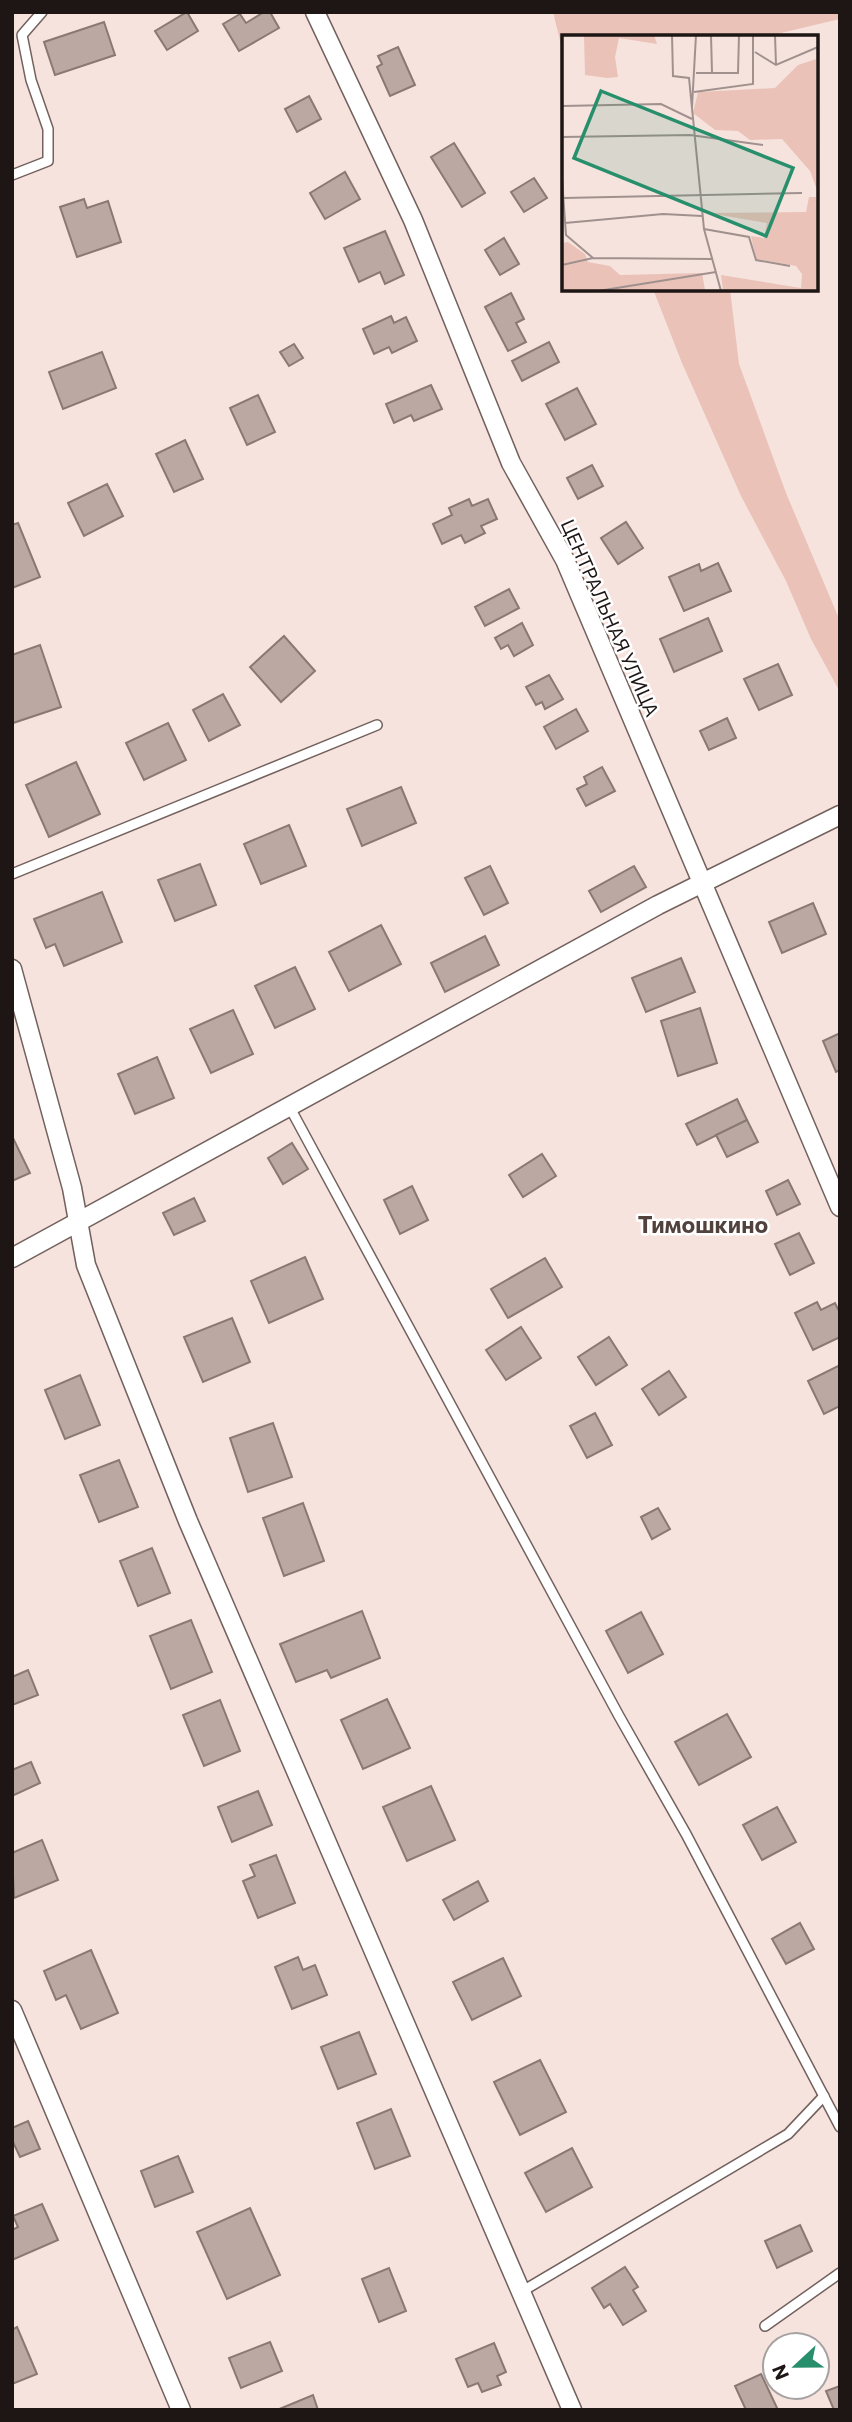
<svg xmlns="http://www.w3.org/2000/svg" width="852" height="2422" font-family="Commissioner,sans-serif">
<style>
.green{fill:#eac2b7}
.building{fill:#bba8a3;stroke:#8a7873;stroke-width:2}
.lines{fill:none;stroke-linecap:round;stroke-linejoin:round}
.lane-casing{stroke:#72615d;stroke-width:12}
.street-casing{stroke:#72615d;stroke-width:21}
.lane{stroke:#fff;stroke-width:9}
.street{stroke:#fff;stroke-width:18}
.labels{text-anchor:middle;stroke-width:5;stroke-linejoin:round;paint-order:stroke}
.street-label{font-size:19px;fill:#1d1615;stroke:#fff}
.quarter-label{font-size:23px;font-weight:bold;fill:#52423e;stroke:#fff}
.inset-road{fill:none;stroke:#a0918e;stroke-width:2}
.view{fill:#278f6c;fill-opacity:0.15;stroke:#278f6c;stroke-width:3.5}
.inset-edge{fill:none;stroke:#1d1615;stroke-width:3.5}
</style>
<rect width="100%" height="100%" fill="#f7e3de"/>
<g class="green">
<path d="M553,12H840V19L764,37H563V53Z"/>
<path d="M653,289H730L739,364L786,493L840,621V692L811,639L786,581L741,496L682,363Z"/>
</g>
<g class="building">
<path d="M187,12L198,31L167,50L155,31Z"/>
<path d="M264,12H270L279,28L239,51L223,24L240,14L246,23Z"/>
<path d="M104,22L115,55L55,75L44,42Z"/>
<path d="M398,47L415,85L390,96L377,67L382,64L378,56Z"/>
<path d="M309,96L321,119L297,132L285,109Z"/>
<path d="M454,143L485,193L462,207L431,157Z"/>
<path d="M345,172L360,199L325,219L310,193Z"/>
<path d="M534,178L547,198L524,212L511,192Z"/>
<path d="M84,199L87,208L108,201L121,242L77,257L60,207Z"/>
<path d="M385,231L404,275L385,284L380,272L359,282L344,248Z"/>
<path d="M504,238L519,264L500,275L485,250Z"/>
<path d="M511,293L524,319L516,323L526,342L508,351L485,307Z"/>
<path d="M391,316L394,323L406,317L417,341L392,353L389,347L374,354L363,329Z"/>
<path d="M549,342L559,362L522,381L512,361Z"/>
<path d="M294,344L303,358L289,366L280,352Z"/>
<path d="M102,352L116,388L63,409L49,372Z"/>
<path d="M431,385L442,409L414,421L411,415L394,423L386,404Z"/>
<path d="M577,388L596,424L565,440L546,404Z"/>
<path d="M258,395L275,432L247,445L230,408Z"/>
<path d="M185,440L203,479L174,492L156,454Z"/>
<path d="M592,465L603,486L578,499L567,478Z"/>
<path d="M107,484L123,516L84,536L68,503Z"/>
<path d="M469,499L472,506L488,499L497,519L481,526L485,533L465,543L461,535L442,544L433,524L452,515L449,508Z"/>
<path d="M626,522L643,548L618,564L601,538Z"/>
<path d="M18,523L40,577L12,588V525Z"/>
<path d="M718,563L731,591L684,611L669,577L699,564L701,571Z"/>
<path d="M509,589L519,608L485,626L475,607Z"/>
<path d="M708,618L722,651L674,672L660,639Z"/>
<path d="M522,623L533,645L514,656L508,645L501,649L495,638Z"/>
<path d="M284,636L315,671L281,702L250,667Z"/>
<path d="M40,645L61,707L13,723L12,655Z"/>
<path d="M778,664L792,695L759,710L744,679Z"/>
<path d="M549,675L563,699L545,709L542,702L536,705L526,687Z"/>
<path d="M223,694L240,725L209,741L193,710Z"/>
<path d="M576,709L588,731L556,749L544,727Z"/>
<path d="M727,718L736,738L709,750L700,731Z"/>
<path d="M168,723L186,760L144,780L126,743Z"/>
<path d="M76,762L100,814L49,837L26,785Z"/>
<path d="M602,767L615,791L586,806L577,789L587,784L584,777Z"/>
<path d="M401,787L416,823L362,846L347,809Z"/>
<path d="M289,825L306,866L261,884L244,844Z"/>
<path d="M200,864L216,905L175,921L158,880Z"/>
<path d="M490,866L508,903L484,915L465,878Z"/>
<path d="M634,866L646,887L601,912L589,891Z"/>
<path d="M102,892L122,942L64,966L55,944L46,948L34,919Z"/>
<path d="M813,903L826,934L782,953L769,922Z"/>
<path d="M381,925L401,964L349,991L329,952Z"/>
<path d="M485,936L499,965L445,992L431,963Z"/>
<path d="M681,958L695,992L646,1012L632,978Z"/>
<path d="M295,967L315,1009L275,1028L255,986Z"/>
<path d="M700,1008L717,1063L678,1076L661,1021Z"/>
<path d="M233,1010L253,1054L211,1073L190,1029Z"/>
<path d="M840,1033V1070L836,1072L823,1041Z"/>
<path d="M157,1057L174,1098L135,1114L118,1074Z"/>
<path d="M737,1099L747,1120L697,1145L686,1124Z"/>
<path d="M747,1120L758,1142L727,1157L716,1135Z"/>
<path d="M12,1136L30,1173L12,1181Z"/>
<path d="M292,1143L308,1169L283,1184L268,1158Z"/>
<path d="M542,1154L556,1176L523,1197L509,1175Z"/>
<path d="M788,1180L800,1204L777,1215L766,1191Z"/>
<path d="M412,1186L428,1220L400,1234L384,1200Z"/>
<path d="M194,1198L205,1221L174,1235L163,1213Z"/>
<path d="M799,1233L814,1263L790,1275L775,1244Z"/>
<path d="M305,1257L323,1299L269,1323L251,1281Z"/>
<path d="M545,1258L562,1287L508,1318L491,1289Z"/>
<path d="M817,1302L821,1310L835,1303L840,1313V1337L813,1350L795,1313Z"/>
<path d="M232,1318L250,1362L203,1382L184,1337Z"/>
<path d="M521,1327L541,1358L506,1380L486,1350Z"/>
<path d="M609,1337L627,1365L596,1385L578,1357Z"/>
<path d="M840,1365V1406L824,1414L808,1381Z"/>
<path d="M669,1371L686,1397L659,1415L642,1389Z"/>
<path d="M80,1375L100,1425L65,1439L45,1390Z"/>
<path d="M595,1413L612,1445L587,1458L570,1426Z"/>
<path d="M273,1423L292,1477L248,1492L230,1438Z"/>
<path d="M119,1460L138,1507L99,1522L80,1475Z"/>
<path d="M303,1503L324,1561L284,1576L263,1518Z"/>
<path d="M658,1508L670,1529L652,1539L641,1517Z"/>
<path d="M152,1548L170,1593L138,1606L120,1561Z"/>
<path d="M362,1611L380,1658L331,1678L327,1670L296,1682L280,1644Z"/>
<path d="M641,1612L663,1654L628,1673L606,1631Z"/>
<path d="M191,1620L212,1672L171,1689L150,1636Z"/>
<path d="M28,1670L38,1695L12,1705V1677Z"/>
<path d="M387,1699L410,1748L363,1769L341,1720Z"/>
<path d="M220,1700L240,1751L204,1766L183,1715Z"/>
<path d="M727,1714L751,1757L699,1785L675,1742Z"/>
<path d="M31,1762L40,1783L12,1796V1770Z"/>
<path d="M431,1786L455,1840L407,1861L383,1807Z"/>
<path d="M258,1791L272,1825L232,1842L218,1807Z"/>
<path d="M777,1807L796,1842L762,1860L743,1825Z"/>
<path d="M42,1840L58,1880L14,1898L12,1853Z"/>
<path d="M276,1855L295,1903L258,1918L243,1881L255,1876L250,1865Z"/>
<path d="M478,1881L488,1901L454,1920L443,1900Z"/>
<path d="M800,1923L814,1949L786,1964L772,1939Z"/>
<path d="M91,1950L118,2013L81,2029L66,1995L56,2000L44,1971Z"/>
<path d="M298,1957L303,1970L315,1965L327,1995L292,2009L275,1967Z"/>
<path d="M503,1958L521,1996L472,2020L453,1982Z"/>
<path d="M359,2032L376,2074L338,2089L321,2047Z"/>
<path d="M540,2060L566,2112L520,2135L494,2082Z"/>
<path d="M391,2109L410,2156L375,2169L357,2123Z"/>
<path d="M28,2121L40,2149L20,2157L12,2140V2128Z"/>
<path d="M572,2148L592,2187L546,2212L525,2173Z"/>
<path d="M178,2156L193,2192L155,2207L141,2171Z"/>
<path d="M42,2204L58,2240L12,2260V2230L18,2227L13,2216Z"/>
<path d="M250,2208L280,2275L227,2299L197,2232Z"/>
<path d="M800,2225L812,2251L777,2268L765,2241Z"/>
<path d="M625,2267L638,2287L633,2290L646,2311L623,2325L610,2304L604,2308L592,2288Z"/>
<path d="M389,2268L406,2311L379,2322L362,2279Z"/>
<path d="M17,2327L37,2374L12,2384V2330Z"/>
<path d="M270,2342L282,2371L241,2388L229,2358Z"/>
<path d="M494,2343L506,2372L497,2376L501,2385L482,2392L478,2383L468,2387L456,2359Z"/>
<path d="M761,2374L778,2410H746L735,2386Z"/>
<path d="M840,2386V2410H834L826,2391Z"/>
<path d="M313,2395L318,2410H277Z"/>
</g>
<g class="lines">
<g class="lane-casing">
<g id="lane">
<path d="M12,175L48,161V129L31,80L22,35L42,12"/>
<path d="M12,874L377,725"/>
<path d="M289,1106L619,1716L686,1834L840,2127"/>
<path d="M521,2292L788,2134L824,2096"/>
<path d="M765,2326L840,2273"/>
</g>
</g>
<g class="street-casing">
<g id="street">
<path d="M315,12L413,220L511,463L565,560L840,1207"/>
<path d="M12,969L72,1188L86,1265L188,1521L572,2410"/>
<path d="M12,1258L658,905L840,815"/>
<path d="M12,2010L181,2410"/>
</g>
</g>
<use href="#lane" class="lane"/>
<use href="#street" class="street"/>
</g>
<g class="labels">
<g class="street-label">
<text transform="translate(610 618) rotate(66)" y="7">ЦЕНТРАЛЬНАЯ УЛИЦА</text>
</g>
<g class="quarter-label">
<text x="703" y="1233">Тимошкино</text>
</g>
</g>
<g transform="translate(562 35)">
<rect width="256" height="256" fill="#f7e3de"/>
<path d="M22,0H92L95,9L57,3L53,22L56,42L45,43L23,40ZM254,24L255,155L248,136L220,104L188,105L176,96L153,95L131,78L136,57L213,53L236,30ZM247,162H254L256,171L255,255H161L159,240L239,253L240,239L234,231L194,224L189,201L202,203L205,188L146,178L244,177ZM6,207L23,219L26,227L48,231L58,240L140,238L143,255H0V208Z" fill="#eac2b7"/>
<path class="inset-road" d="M110,0L111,41L127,43L142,194L159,256M149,0L150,38M213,0L214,30M193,17L214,30L256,12M134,38H176L177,0M132,57L191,49V0M0,71L99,69L130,84M130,72L134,0M0,102L128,100L201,110M0,144L4,200L31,223M2,163L240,158M3,188L101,179L140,181M142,194L187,202L194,225L228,231M0,230L31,223L150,224M36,256L154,237"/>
<path class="view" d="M39,56L231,133L204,201L12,123Z"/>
<rect width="256" height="256" class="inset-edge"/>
</g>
<rect width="852" height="2422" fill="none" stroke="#1d1615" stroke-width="28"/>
<g transform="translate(796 2366) rotate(248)"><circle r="33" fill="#ffffff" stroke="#a5a2a1" stroke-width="2"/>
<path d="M0-5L12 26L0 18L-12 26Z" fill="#278f6c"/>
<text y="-10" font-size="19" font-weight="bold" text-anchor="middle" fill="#1d1615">N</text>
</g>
</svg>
